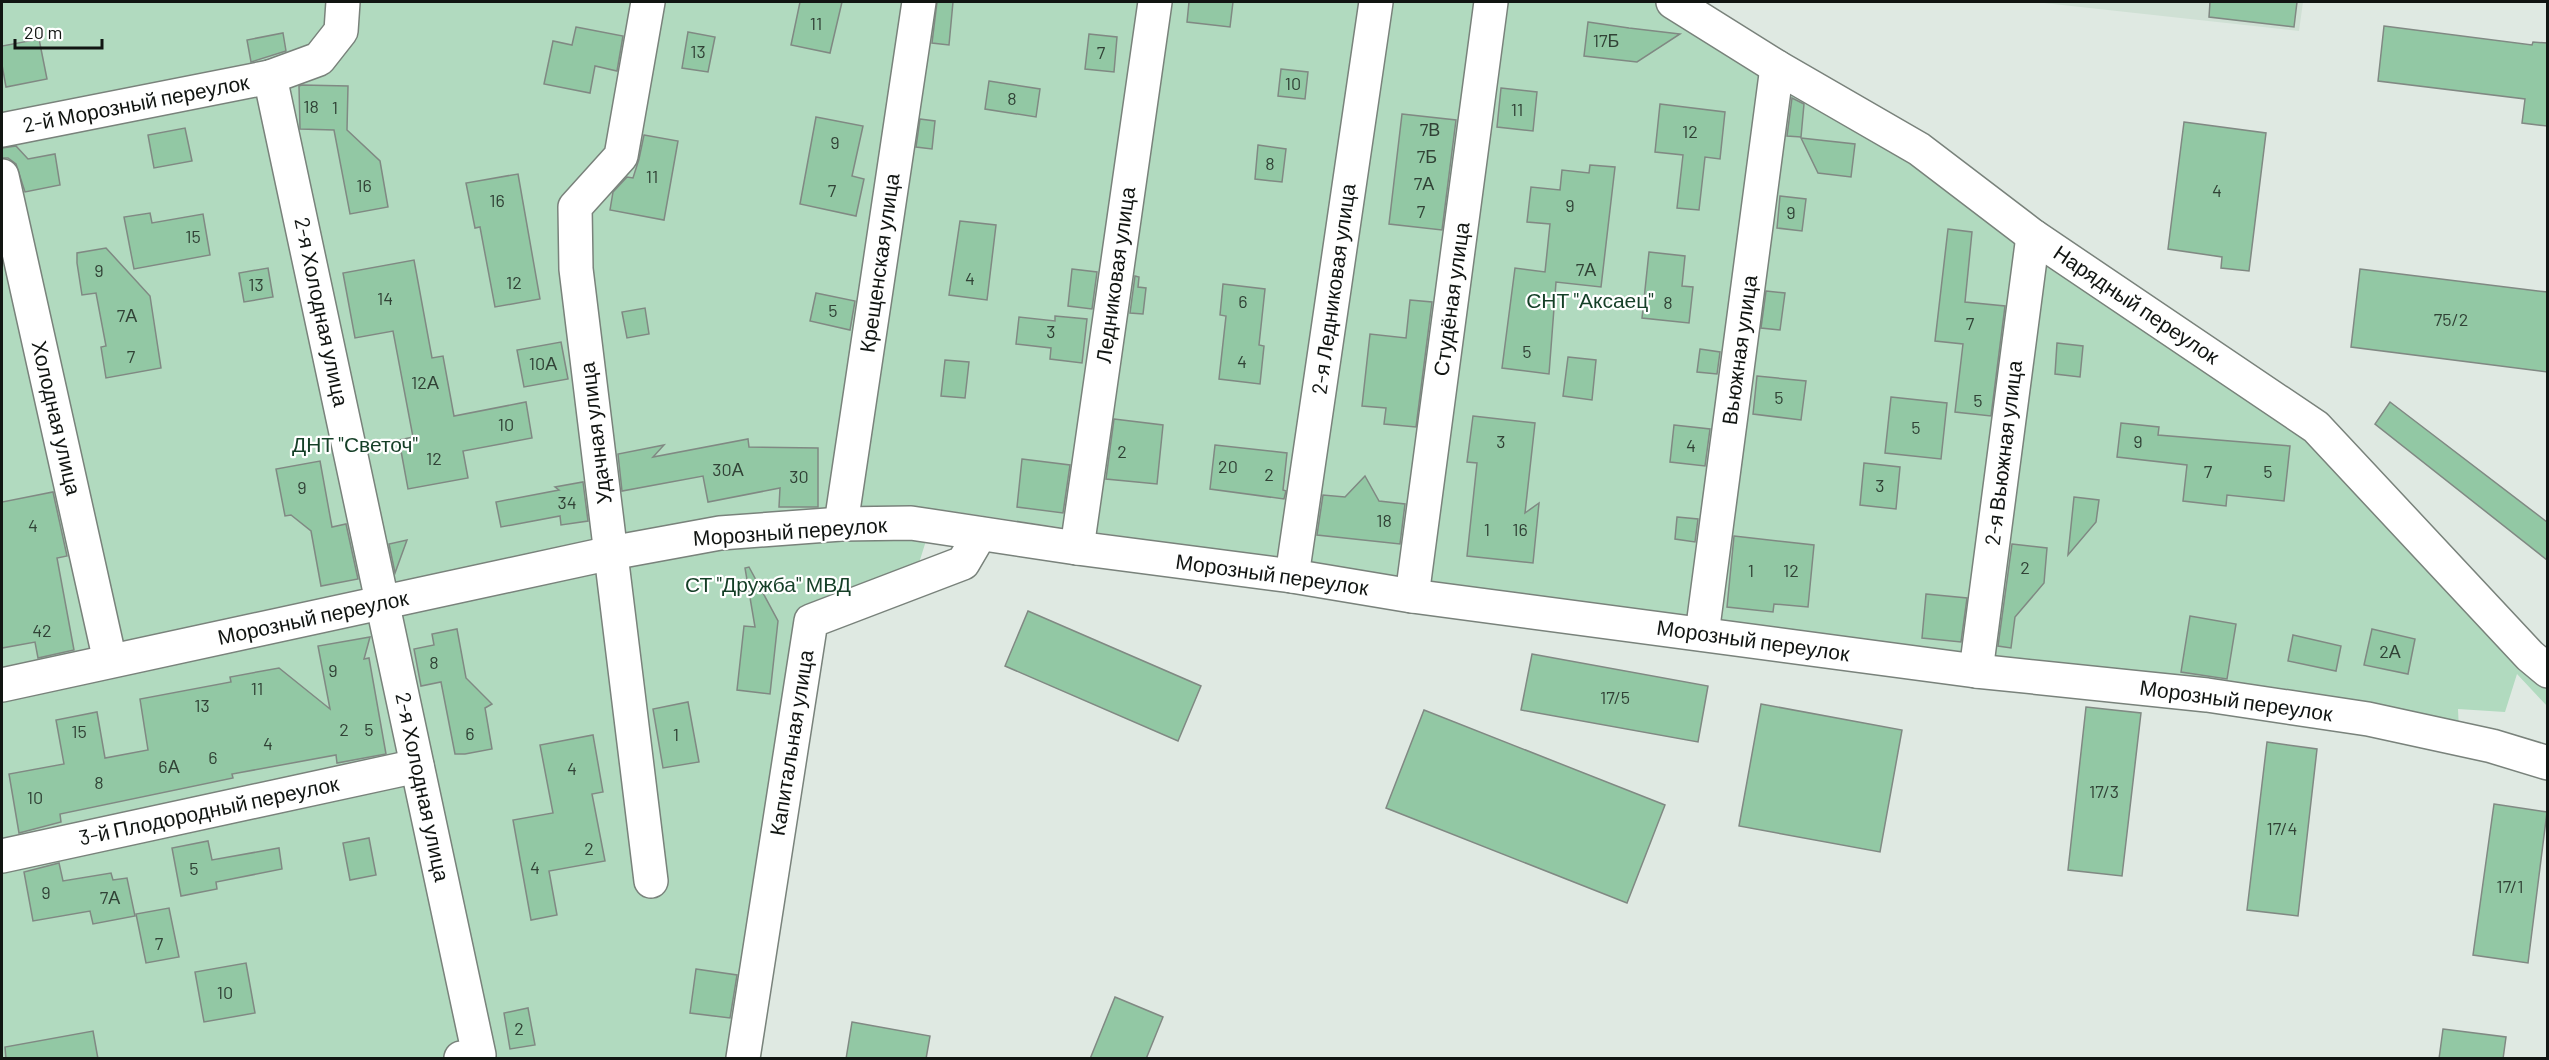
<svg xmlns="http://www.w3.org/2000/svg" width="2549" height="1060" font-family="Barlow,sans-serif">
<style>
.built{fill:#cfe0d4}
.green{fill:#b1dabf}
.building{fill:#92c8a4;stroke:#808983;stroke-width:1.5}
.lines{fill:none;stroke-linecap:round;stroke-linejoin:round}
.minor-casing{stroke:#79827b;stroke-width:36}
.minor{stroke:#fff;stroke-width:33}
.labels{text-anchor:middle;stroke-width:4.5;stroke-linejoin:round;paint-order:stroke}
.number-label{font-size:18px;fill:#314236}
.street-label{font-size:21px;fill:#111512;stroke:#fff}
.park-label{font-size:21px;fill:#153f27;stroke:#fff}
</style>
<rect width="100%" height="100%" fill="#dfe9e2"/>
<path class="built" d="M2035,2H2303L2299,31Z"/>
<path class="green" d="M2,2H1690L2233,359L2547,673V706L2517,674L2505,712L2458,709L2459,731L936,509L919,563L824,625L761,1058H2Z"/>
<g class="building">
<path d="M800,2H842L830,53L791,45Z"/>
<path d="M937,2H953L949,45L932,43Z"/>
<path d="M1189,2H1233L1230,27L1187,22Z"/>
<path d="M2210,2H2297L2294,27L2209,17Z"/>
<path d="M1588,22L1629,28L1680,34L1637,62L1584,56Z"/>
<path d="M2384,26L2532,45L2533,42L2547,43V126L2522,123L2525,99L2378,81Z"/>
<path d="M576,27L623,36L617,71L595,66L590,93L544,84L553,41L572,45Z"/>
<path d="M688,32L715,37L708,72L682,68Z"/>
<path d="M283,33L286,51L251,62L247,40Z"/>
<path d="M1089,34L1117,37L1114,72L1085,69Z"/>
<path d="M39,39L47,79L6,87L2,65V46Z"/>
<path d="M1281,69L1308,72L1305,99L1278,96Z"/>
<path d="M989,81L1040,89L1036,117L985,109Z"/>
<path d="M302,85L348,86L347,130L380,161L388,207L350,214L334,130L300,129L299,86Z"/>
<path d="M1501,88L1537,92L1533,131L1497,127Z"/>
<path d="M1792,98L1804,104L1801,137L1787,136Z"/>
<path d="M1660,104L1725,112L1720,159L1705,157L1699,210L1677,208L1683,155L1655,152Z"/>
<path d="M1402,114L1456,120L1442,230L1389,224Z"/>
<path d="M816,117L863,126L852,176L864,179L856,216L800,204Z"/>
<path d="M920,119L935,121L932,149L916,147Z"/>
<path d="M2184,122L2266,133L2249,271L2221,268L2222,257L2168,249Z"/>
<path d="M185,128L192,161L154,168L148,135Z"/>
<path d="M644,135L678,141L664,220L610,210L613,192L627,177L633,178L639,159Z"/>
<path d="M1801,138L1855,144L1851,177L1818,173Z"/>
<path d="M1258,145L1286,149L1282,182L1255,179Z"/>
<path d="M16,146L28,159L55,154L60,185L25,192L16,164L8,158H2V148Z"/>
<path d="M1590,165L1615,167L1601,287L1556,282L1549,374L1502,368L1515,268L1545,272L1550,224L1527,222L1531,187L1560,190L1562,170L1589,173Z"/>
<path d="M518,174L540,299L495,307L480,227L475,228L466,183Z"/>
<path d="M1780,196L1806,199L1802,231L1777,228Z"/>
<path d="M150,213L152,223L203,214L210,255L134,269L124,217Z"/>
<path d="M960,221L996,225L987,300L949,295Z"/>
<path d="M1948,229L1972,232L1965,302L2005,306L1991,416L1955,412L1963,344L1935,341Z"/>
<path d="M106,248L150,296L161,368L106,378L101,347L106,346L96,293L82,295L77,263V253Z"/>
<path d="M1649,252L1685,256L1682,286L1693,287L1689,323L1642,318Z"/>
<path d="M414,260L432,358L443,356L454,416L526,402L532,438L463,451L468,478L408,489L399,440L413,437L393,331L355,338L343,273Z"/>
<path d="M268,268L273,297L244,302L239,273Z"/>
<path d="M1072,269L1097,272L1092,309L1068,306Z"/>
<path d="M2360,269L2547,292V372L2351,347Z"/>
<path d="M1135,276L1139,277L1138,287L1146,288L1143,314L1130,313Z"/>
<path d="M1223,284L1265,289L1259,345L1264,346L1260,384L1219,379L1226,316L1220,315Z"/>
<path d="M1766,291L1785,293L1780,330L1761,328Z"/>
<path d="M816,293L855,301L850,330L810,321Z"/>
<path d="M1410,300L1432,302L1416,427L1384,424L1386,408L1362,406L1370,334L1406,338Z"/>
<path d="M645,308L649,334L627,338L622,312Z"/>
<path d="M1055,316L1087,319L1082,363L1050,359L1051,348L1016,344L1019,317L1055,321Z"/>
<path d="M561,342L568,379L524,387L517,350Z"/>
<path d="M2057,343L2083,346L2080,377L2055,374Z"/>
<path d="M1700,349L1720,352L1717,374L1697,372Z"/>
<path d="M1568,357L1596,360L1592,400L1563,396Z"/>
<path d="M945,360L969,362L965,398L941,396Z"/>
<path d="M1757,376L1806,381L1801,420L1753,414Z"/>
<path d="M1891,397L1947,403L1941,459L1885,453Z"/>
<path d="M2390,402L2547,522V560L2375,424Z"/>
<path d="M1473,416L1535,423L1525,513L1539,503L1533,563L1467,556L1477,463L1467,462Z"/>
<path d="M1114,419L1163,425L1157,484L1106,479Z"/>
<path d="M2121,423L2159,427L2158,435L2290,446L2284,501L2227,495L2226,506L2183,501L2187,465L2117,457Z"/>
<path d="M1674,425L1710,429L1705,466L1670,462Z"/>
<path d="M748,439L749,447L818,448V507H779L780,488L708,502L703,476L622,491L618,454L664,445L653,457Z"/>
<path d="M1215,445L1287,453L1283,490L1286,491L1284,499L1210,489Z"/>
<path d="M1022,459L1070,465L1063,513L1017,507Z"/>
<path d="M320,461L332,527L346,524L358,579L321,586L311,531L291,515L285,516L276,469Z"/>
<path d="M1864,463L1900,467L1896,509L1860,505Z"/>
<path d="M1365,476L1379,501L1405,504L1400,544L1317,535L1323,495L1345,497Z"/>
<path d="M583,482L588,521L561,525L560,516L501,527L496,502L559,490L555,487Z"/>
<path d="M53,492L67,556L57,558L74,650L38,658L35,642L2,648V502Z"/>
<path d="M2074,497L2099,500L2096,522L2068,555Z"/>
<path d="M1677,517L1698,519L1695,542L1675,539Z"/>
<path d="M1734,536L1814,545L1808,607L1774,604L1773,612L1727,607Z"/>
<path d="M407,540L395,573L389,544Z"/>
<path d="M2012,544L2047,548L2044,583L2015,617L2011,648L1998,646Z"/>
<path d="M749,567L778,621L770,694L737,690L744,626L755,627L745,568Z"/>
<path d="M1926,594L1967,598L1961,642L1922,638Z"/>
<path d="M1028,611L1201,686L1178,741L1005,666Z"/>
<path d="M2190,616L2236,624L2227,679L2181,672Z"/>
<path d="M457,629L466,678L492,704L485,708L492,749L465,754H455L441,682L421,686L414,649L434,645L432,634Z"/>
<path d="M2372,629L2415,639L2408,674L2364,665Z"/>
<path d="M2293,635L2341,646L2336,671L2288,661Z"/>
<path d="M370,637L364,659L369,658L386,754L337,763L336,755L232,774L233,778L60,814L61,822L19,833L9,774L64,764L56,720L97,712L105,758L148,750L140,699L231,682L230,677L279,668L330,709L318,646Z"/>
<path d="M1532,654L1708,686L1698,742L1521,710Z"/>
<path d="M688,702L699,762L663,768L653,709Z"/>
<path d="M1761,704L1902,730L1880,852L1739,826Z"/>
<path d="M2086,707L2141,713L2122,876L2068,870Z"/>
<path d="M1424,710L1665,805L1627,903L1386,808Z"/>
<path d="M593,735L603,792L592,794L605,861L549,871L557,915L531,920L513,820L553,813L540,745Z"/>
<path d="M2267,742L2317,749L2298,916L2247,910Z"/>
<path d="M2494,804L2547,812L2528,963L2473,955Z"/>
<path d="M369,838L376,875L350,880L343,843Z"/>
<path d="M208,841L212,860L279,848L282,869L216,882L217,889L181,896L172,848Z"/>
<path d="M59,863L63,881L111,873L113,880L127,878L135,916L93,924L90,911L33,921L24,872Z"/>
<path d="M169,908L179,957L146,963L136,914Z"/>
<path d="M246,963L255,1013L204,1022L195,972Z"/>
<path d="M696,969L737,975L730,1018L690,1013Z"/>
<path d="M1115,997L1163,1017L1146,1059H1090Z"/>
<path d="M528,1008L535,1045L510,1049L504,1013Z"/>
<path d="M852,1022L930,1036L926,1059H846Z"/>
<path d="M2443,1029L2506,1037L2503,1059H2439Z"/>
<path d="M93,1031L98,1059H6L5,1047Z"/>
</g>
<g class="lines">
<g class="minor-casing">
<g id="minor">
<path d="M343,2L341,31L319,59L270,77L479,1055L461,1058"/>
<path d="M648,2L621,156L575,207L576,269L651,881"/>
<path d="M1673,2L1777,67L1919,149L2033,236L2316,427L2530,656L2548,671"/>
<path d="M2,130L270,77"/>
<path d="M2,176L110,661"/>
<path d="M841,524L919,2"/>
<path d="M1077,548L1155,2"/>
<path d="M1292,576L1376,2"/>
<path d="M1412,596L1491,2"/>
<path d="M1702,634L1777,67"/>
<path d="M1976,671L2033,236"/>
<path d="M2,685L611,553L720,533L841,524L911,523L1077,548L1292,576L1412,596L1976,671L2207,695L2368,719L2492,746L2548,763"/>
<path d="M2,856L417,766"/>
<path d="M743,1058L811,621L963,563L980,534"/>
</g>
</g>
<use href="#minor" class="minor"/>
</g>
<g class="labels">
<g class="number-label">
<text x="816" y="30">11</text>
<text x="1606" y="47">17Б</text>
<text x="698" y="58">13</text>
<text x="1101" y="59">7</text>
<text x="1293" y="90">10</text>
<text x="1012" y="105">8</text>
<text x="311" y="113">18</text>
<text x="335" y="114">1</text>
<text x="1517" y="116">11</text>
<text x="1430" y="136">7В</text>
<text x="1690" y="138">12</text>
<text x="835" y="149">9</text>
<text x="1427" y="163">7Б</text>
<text x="1270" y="170">8</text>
<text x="652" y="183">11</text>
<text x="1424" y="190">7А</text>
<text x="364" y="192">16</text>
<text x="832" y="197">7</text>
<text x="2217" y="197">4</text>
<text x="497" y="207">16</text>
<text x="1570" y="212">9</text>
<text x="1421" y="218">7</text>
<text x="1791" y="219">9</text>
<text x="193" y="243">15</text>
<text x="1586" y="276">7А</text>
<text x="99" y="277">9</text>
<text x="970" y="285">4</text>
<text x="514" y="289">12</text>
<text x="256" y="291">13</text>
<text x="385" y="305">14</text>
<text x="1243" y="308">6</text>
<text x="1668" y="309">8</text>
<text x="833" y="317">5</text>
<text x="127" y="322">7А</text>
<text x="2451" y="326">75/2</text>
<text x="1970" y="330">7</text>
<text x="1051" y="338">3</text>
<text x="1527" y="358">5</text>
<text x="131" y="363">7</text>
<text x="1242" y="368">4</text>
<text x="543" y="370">10А</text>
<text x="425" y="389">12А</text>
<text x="1779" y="404">5</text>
<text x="1978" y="407">5</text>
<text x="506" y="431">10</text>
<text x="1916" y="434">5</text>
<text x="1501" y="448">3</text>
<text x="2138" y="448">9</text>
<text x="1691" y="452">4</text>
<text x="1122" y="458">2</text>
<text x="434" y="465">12</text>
<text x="1228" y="473">20</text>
<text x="728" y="476">30А</text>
<text x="2208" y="478">7</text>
<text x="2268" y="478">5</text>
<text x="1269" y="481">2</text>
<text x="799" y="483">30</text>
<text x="1880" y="492">3</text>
<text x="302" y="494">9</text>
<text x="567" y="509">34</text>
<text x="1384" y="527">18</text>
<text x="33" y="532">4</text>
<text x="1487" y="536">1</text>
<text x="1520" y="536">16</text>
<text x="2025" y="574">2</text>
<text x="1751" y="577">1</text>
<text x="1791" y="577">12</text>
<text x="42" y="637">42</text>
<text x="2390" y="658">2А</text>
<text x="434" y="669">8</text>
<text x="333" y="677">9</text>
<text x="257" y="695">11</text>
<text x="1615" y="704">17/5</text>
<text x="202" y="712">13</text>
<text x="344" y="736">2</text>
<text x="369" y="736">5</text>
<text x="79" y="738">15</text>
<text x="470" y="740">6</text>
<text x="676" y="741">1</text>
<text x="268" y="750">4</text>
<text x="213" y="764">6</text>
<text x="169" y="773">6А</text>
<text x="572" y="775">4</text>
<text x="99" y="789">8</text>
<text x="2104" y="798">17/3</text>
<text x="35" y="804">10</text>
<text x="2282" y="835">17/4</text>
<text x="589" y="855">2</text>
<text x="535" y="874">4</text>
<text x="194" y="875">5</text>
<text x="2510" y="893">17/1</text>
<text x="46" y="899">9</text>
<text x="110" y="904">7А</text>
<text x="159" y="950">7</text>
<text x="225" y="999">10</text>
<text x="519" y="1035">2</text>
</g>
<g class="street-label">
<text transform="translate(136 104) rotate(-11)" y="7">2-й Морозный переулок</text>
<text transform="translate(880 263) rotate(-82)" y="7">Крещенская улица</text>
<text transform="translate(1116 275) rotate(-82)" y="7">Ледниковая улица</text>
<text transform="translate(1334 289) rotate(-82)" y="7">2-я Ледниковая улица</text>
<text transform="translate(1452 299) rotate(-82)" y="7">Студёная улица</text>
<text transform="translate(2136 305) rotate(34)" y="7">Нарядный переулок</text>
<text transform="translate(321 312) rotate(78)" y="7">2-я Холодная улица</text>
<text transform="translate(1740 350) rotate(-82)" y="7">Вьюжная улица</text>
<text transform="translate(56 418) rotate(77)" y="7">Холодная улица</text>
<text transform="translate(596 433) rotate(-97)" y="7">Удачная улица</text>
<text transform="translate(2004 453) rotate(-83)" y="7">2-я Вьюжная улица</text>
<text transform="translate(790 532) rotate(-4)" y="7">Морозный переулок</text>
<text transform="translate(1272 575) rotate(8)" y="7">Морозный переулок</text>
<text transform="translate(313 618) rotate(-12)" y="7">Морозный переулок</text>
<text transform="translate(1753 641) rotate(8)" y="7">Морозный переулок</text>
<text transform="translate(2236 701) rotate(8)" y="7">Морозный переулок</text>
<text transform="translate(792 743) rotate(-81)" y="7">Капитальная улица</text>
<text transform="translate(422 787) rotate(78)" y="7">2-я Холодная улица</text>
<text transform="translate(209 811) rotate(-12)" y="7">3-й Плодородный переулок</text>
</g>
<g class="park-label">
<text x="1590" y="308">СНТ "Аксаец"</text>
<text x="355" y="452">ДНТ "Светоч"</text>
<text x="768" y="592">СТ "Дружба" МВД</text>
</g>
</g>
<rect width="2549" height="1060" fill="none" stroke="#111512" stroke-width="6"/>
<path d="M15 39v9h87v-9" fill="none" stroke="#111512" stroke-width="3"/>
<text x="24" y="39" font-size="18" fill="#111512" stroke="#ffffff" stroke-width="4.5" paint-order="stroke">20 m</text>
</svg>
